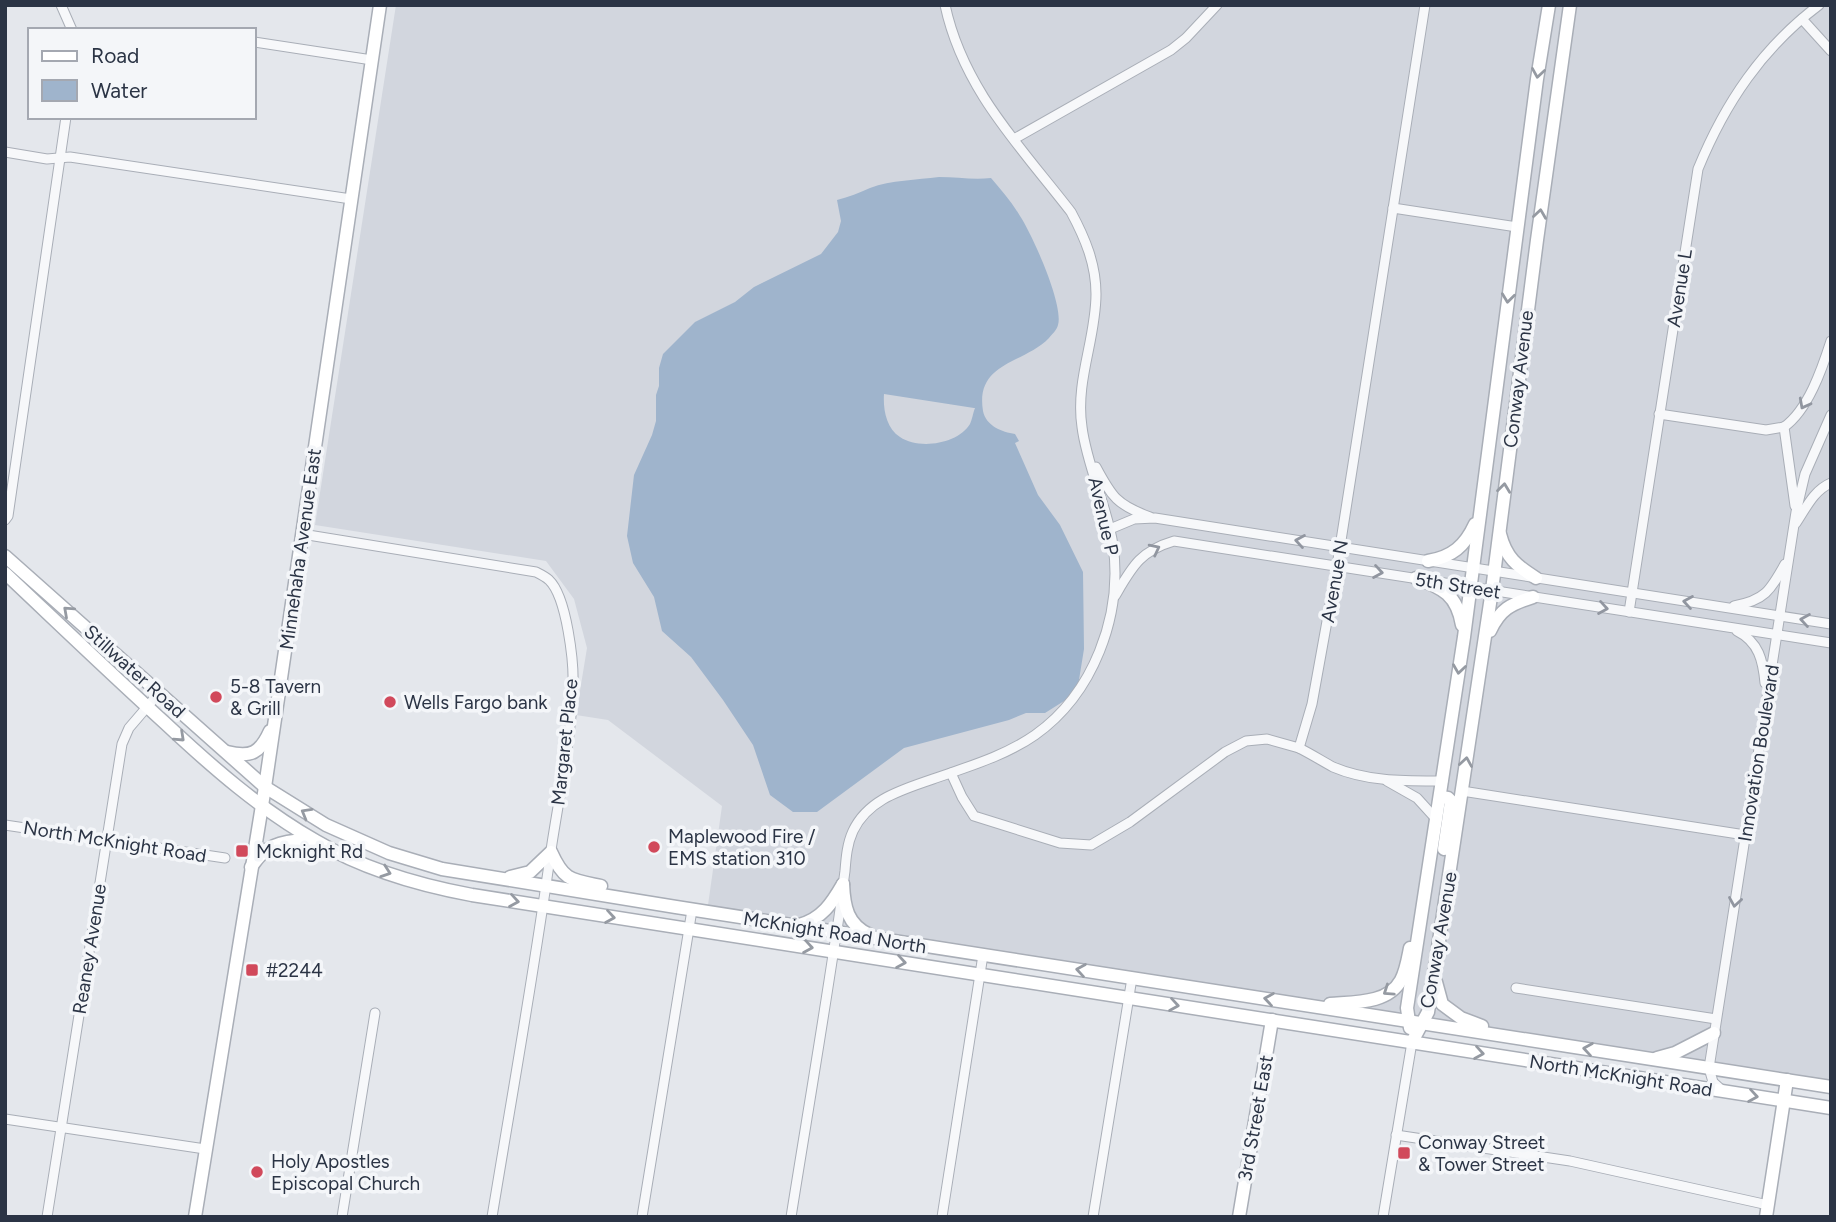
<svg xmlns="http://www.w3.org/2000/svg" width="1836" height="1222" font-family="Figtree,sans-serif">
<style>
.built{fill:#d2d6de}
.water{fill:#9fb4cc;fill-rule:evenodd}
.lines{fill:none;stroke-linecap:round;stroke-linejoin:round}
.street-casing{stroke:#a9aeb7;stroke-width:11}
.secondary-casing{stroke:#a9aeb7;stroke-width:15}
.street{stroke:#f7f8fa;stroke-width:9}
.secondary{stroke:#fff;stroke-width:12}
.oneway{stroke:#959aa2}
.oneway2{stroke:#9196a0}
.poi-dot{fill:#d1495b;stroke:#f4f6f9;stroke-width:2.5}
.labels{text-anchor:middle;stroke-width:7;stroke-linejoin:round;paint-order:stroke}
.street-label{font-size:19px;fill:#2b3445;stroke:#f4f6f9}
.poi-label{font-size:19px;fill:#2b3445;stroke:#f4f6f9;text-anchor:start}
</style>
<rect width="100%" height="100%" fill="#e4e7ec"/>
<path class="built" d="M396,5H1831V1081L708,905L722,806L608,720L576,715L587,648L574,599L546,561L315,525Z"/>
<path class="water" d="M939,177C957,177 973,180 991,178C1001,190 1012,202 1020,216C1032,234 1064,305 1058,325C1057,330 1052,334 1049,338C1024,364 975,362 983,411C986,426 1002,432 1015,434L1019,441L1015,443L1038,495L1060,525L1083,572L1084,649L1078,686L1072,696L1045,713H1026L1009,720L904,748L817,812H793L770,795L753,745L723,700L691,657L662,631L654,597L633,563L627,536L634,475L652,435L656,421V395L659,386V368L663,354L695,322L735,302L754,287L821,254L838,232L841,221L837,200C849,197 859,193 870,188C891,180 917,180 939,177ZM884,394L974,408H975C973,413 972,420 970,424C958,444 919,450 900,437C886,428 883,409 884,394Z"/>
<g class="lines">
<g class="street-casing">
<g id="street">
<path d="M61,5L72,30"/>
<path d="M1802,19L1831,51"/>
<path d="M254,42L372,60"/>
<path d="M1014,139L1171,50L1186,38L1217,5"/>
<path d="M5,152L47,159L70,157L351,199"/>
<path d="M1393,208L1517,227"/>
<path d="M1659,414L1766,430L1784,427"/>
<path d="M1096,467C1112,497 1117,505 1150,517"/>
<path d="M1795,506L1784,427C1808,410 1822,369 1831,341"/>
<path d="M5,520L8,516L66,117"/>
<path d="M1796,523C1806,508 1814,490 1831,483"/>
<path d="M1110,529L1134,519L1155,518L1831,624"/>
<path d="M302,534L536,572C540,574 546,577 549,580C567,597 574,663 573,687C571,740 559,797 551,850C534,973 512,1095 492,1217"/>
<path d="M1115,596C1132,567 1140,551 1174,541L1831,643"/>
<path d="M1734,606C1765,600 1770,591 1785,564"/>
<path d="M1629,612L1698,169C1725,103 1762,48 1819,5"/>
<path d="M1737,631C1759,642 1763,661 1765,683"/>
<path d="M1299,748C1311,754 1322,761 1333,767C1368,782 1406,781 1443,781"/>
<path d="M951,773L962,797L974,816L1060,843L1091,845L1130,822L1225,752L1246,741L1267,739L1299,748L1312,704L1337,566L1425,5"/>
<path d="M1387,781L1417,798L1437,820"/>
<path d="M1462,791L1745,835"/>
<path d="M5,825L225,858"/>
<path d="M1516,988L1716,1019"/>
<path d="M1723,1091L1713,1082L1709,1068L1796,512L1805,474L1831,415"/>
<path d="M5,1119L205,1149"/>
<path d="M1396,1135L1570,1161L1768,1205"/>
<path d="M47,1217L122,744L129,728L159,693"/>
<path d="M342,1217L375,1013"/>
<path d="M642,1217L692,910"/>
<path d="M791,1217C806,1123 822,1029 836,935C840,914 842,892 845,871C846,858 847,844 853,831C868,799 902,790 933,779C967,767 1005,756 1035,735C1093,694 1123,616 1113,545C1107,505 1087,467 1082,427C1075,381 1096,339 1096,294C1096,264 1085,238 1071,212C1020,146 963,89 945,5"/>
<path d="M942,1217L983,955"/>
<path d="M1093,1217L1132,978"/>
<path d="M1383,1217L1412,1042"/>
</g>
</g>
<g class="secondary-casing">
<g id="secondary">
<path d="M1500,534C1506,558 1517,566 1536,578"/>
<path d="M5,556L265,787L326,825L389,853L442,869L676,907L1831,1087"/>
<path d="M1428,561C1452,557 1465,546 1475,524"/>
<path d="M5,573C58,623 111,674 165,723C212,767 260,809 316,841C363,869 418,885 472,895L1831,1108"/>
<path d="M1416,578C1443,588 1457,595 1462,625"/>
<path d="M1490,631C1500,609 1511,604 1533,597"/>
<path d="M227,752C251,758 260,753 270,731"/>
<path d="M1441,797L1448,798L1451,801L1444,849"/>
<path d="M251,867C255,862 258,857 263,853C276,841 298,839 315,842"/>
<path d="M510,877L530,872L551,852C564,881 571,880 601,886"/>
<path d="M843,884C844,906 847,925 870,935"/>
<path d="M799,925C822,919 832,903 843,884"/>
<path d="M1436,982L1442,1004L1461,1018L1482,1026"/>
<path d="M1330,1004C1354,1002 1388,1004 1401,980C1406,971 1408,958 1410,948"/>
<path d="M1410,1028L1407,1008L1464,637L1537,79L1549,5"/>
<path d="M1412,1042L1428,1012L1443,915L1492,590L1537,240L1570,5"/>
<path d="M1657,1058L1675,1053L1714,1033"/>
<path d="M195,1217L265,787L380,5"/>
<path d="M1239,1217L1272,1020"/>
<path d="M1766,1217L1787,1080"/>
</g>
</g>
<use href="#street" class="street"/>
<use href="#secondary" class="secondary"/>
</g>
<defs><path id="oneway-chevron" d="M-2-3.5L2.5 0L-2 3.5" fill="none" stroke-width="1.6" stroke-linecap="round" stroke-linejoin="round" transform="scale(1.75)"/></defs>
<g class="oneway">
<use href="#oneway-chevron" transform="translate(1538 73) rotate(99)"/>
<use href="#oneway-chevron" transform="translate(1540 214) rotate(-82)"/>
<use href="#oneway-chevron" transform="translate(1508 298) rotate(97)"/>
<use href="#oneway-chevron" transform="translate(1504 488) rotate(-83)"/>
<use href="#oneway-chevron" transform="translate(68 611) rotate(-138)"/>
<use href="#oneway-chevron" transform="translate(1459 669) rotate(98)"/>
<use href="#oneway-chevron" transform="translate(180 737) rotate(43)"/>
<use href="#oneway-chevron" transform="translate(1466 762) rotate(-81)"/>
<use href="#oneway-chevron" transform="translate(306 813) rotate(-150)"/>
<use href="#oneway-chevron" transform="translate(386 872) rotate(19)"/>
<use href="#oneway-chevron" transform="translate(514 901) rotate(9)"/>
<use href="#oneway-chevron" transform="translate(610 917) rotate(9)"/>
<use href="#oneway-chevron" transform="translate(808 947) rotate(9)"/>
<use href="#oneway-chevron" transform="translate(901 962) rotate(9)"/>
<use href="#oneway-chevron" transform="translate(1081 970) rotate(-171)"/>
<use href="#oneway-chevron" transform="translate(1388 991) rotate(146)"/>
<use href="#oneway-chevron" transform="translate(1269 999) rotate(-171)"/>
<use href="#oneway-chevron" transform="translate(1174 1005) rotate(9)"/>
<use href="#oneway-chevron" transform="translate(1588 1049) rotate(-171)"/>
<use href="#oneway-chevron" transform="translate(1479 1053) rotate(9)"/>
<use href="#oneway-chevron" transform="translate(1753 1096) rotate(9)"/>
</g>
<g class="oneway2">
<use href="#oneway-chevron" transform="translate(1804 404) rotate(118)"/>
<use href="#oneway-chevron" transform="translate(1300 541) rotate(-171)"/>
<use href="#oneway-chevron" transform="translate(1155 549) rotate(-27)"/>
<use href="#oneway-chevron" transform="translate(1378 572) rotate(9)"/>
<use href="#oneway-chevron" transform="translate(1688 602) rotate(-171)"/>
<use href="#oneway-chevron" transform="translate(1603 608) rotate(9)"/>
<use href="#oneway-chevron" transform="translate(1805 620) rotate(-171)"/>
<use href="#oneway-chevron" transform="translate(1735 902) rotate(99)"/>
</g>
<g class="poi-dot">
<circle cx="216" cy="697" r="7"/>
<circle cx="390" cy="702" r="7"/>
<circle cx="654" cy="847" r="7"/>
<rect x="235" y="844" width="14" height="14" rx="3.5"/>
<rect x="245" y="963" width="14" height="14" rx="3.5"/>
<rect x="1397" y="1146" width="14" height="14" rx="3.5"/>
<circle cx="257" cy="1172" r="7"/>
</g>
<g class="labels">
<g class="street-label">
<text transform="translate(1679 288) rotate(-81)" y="7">Avenue L</text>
<text transform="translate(1518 379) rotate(-83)" y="7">Conway Avenue</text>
<text transform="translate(1104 516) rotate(77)" y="7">Avenue P</text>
<text transform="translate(300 549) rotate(-82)" y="7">Minnehaha Avenue East</text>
<text transform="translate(1334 581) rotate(-80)" y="7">Avenue N</text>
<text transform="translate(1458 585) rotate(9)" y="7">5th Street</text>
<text transform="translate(135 671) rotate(42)" y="7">Stillwater Road</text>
<text transform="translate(564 742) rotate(-84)" y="7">Margaret Place</text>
<text transform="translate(1758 753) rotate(-81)" y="7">Innovation Boulevard</text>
<text transform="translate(115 841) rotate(9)" y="7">North McKnight Road</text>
<text transform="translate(835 932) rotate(9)" y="7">McKnight Road North</text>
<text transform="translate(1438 940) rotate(-80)" y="7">Conway Avenue</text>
<text transform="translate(89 949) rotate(-81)" y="7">Reaney Avenue</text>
<text transform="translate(1621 1075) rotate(9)" y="7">North McKnight Road</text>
<text transform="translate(1255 1118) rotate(-80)" y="7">3rd Street East</text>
</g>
<g class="poi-label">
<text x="230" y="693">5-8 Tavern<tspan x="230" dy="22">&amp; Grill</tspan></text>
<text x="404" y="709">Wells Fargo bank</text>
<text x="668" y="843">Maplewood Fire /<tspan x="668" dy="22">EMS station 310</tspan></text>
<text x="256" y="858">Mcknight Rd</text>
<text x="266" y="977">#2244</text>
<text x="1418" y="1149">Conway Street<tspan x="1418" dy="22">&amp; Tower Street</tspan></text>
<text x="271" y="1168">Holy Apostles<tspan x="271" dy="22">Episcopal Church</tspan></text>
</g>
</g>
<rect width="1836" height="1222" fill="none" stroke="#2b3445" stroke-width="14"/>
<rect x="28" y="28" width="228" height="91" fill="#f4f6f9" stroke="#a4a8b1" stroke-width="2"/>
<rect x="42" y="51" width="35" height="10" fill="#ffffff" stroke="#a4a8b1" stroke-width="2"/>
<text x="91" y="63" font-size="21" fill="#2b3445">Road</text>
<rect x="42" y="80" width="35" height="21" fill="#9fb4cc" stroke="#a4a8b1" stroke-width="2"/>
<text x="91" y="98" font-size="21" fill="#2b3445">Water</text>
</svg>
